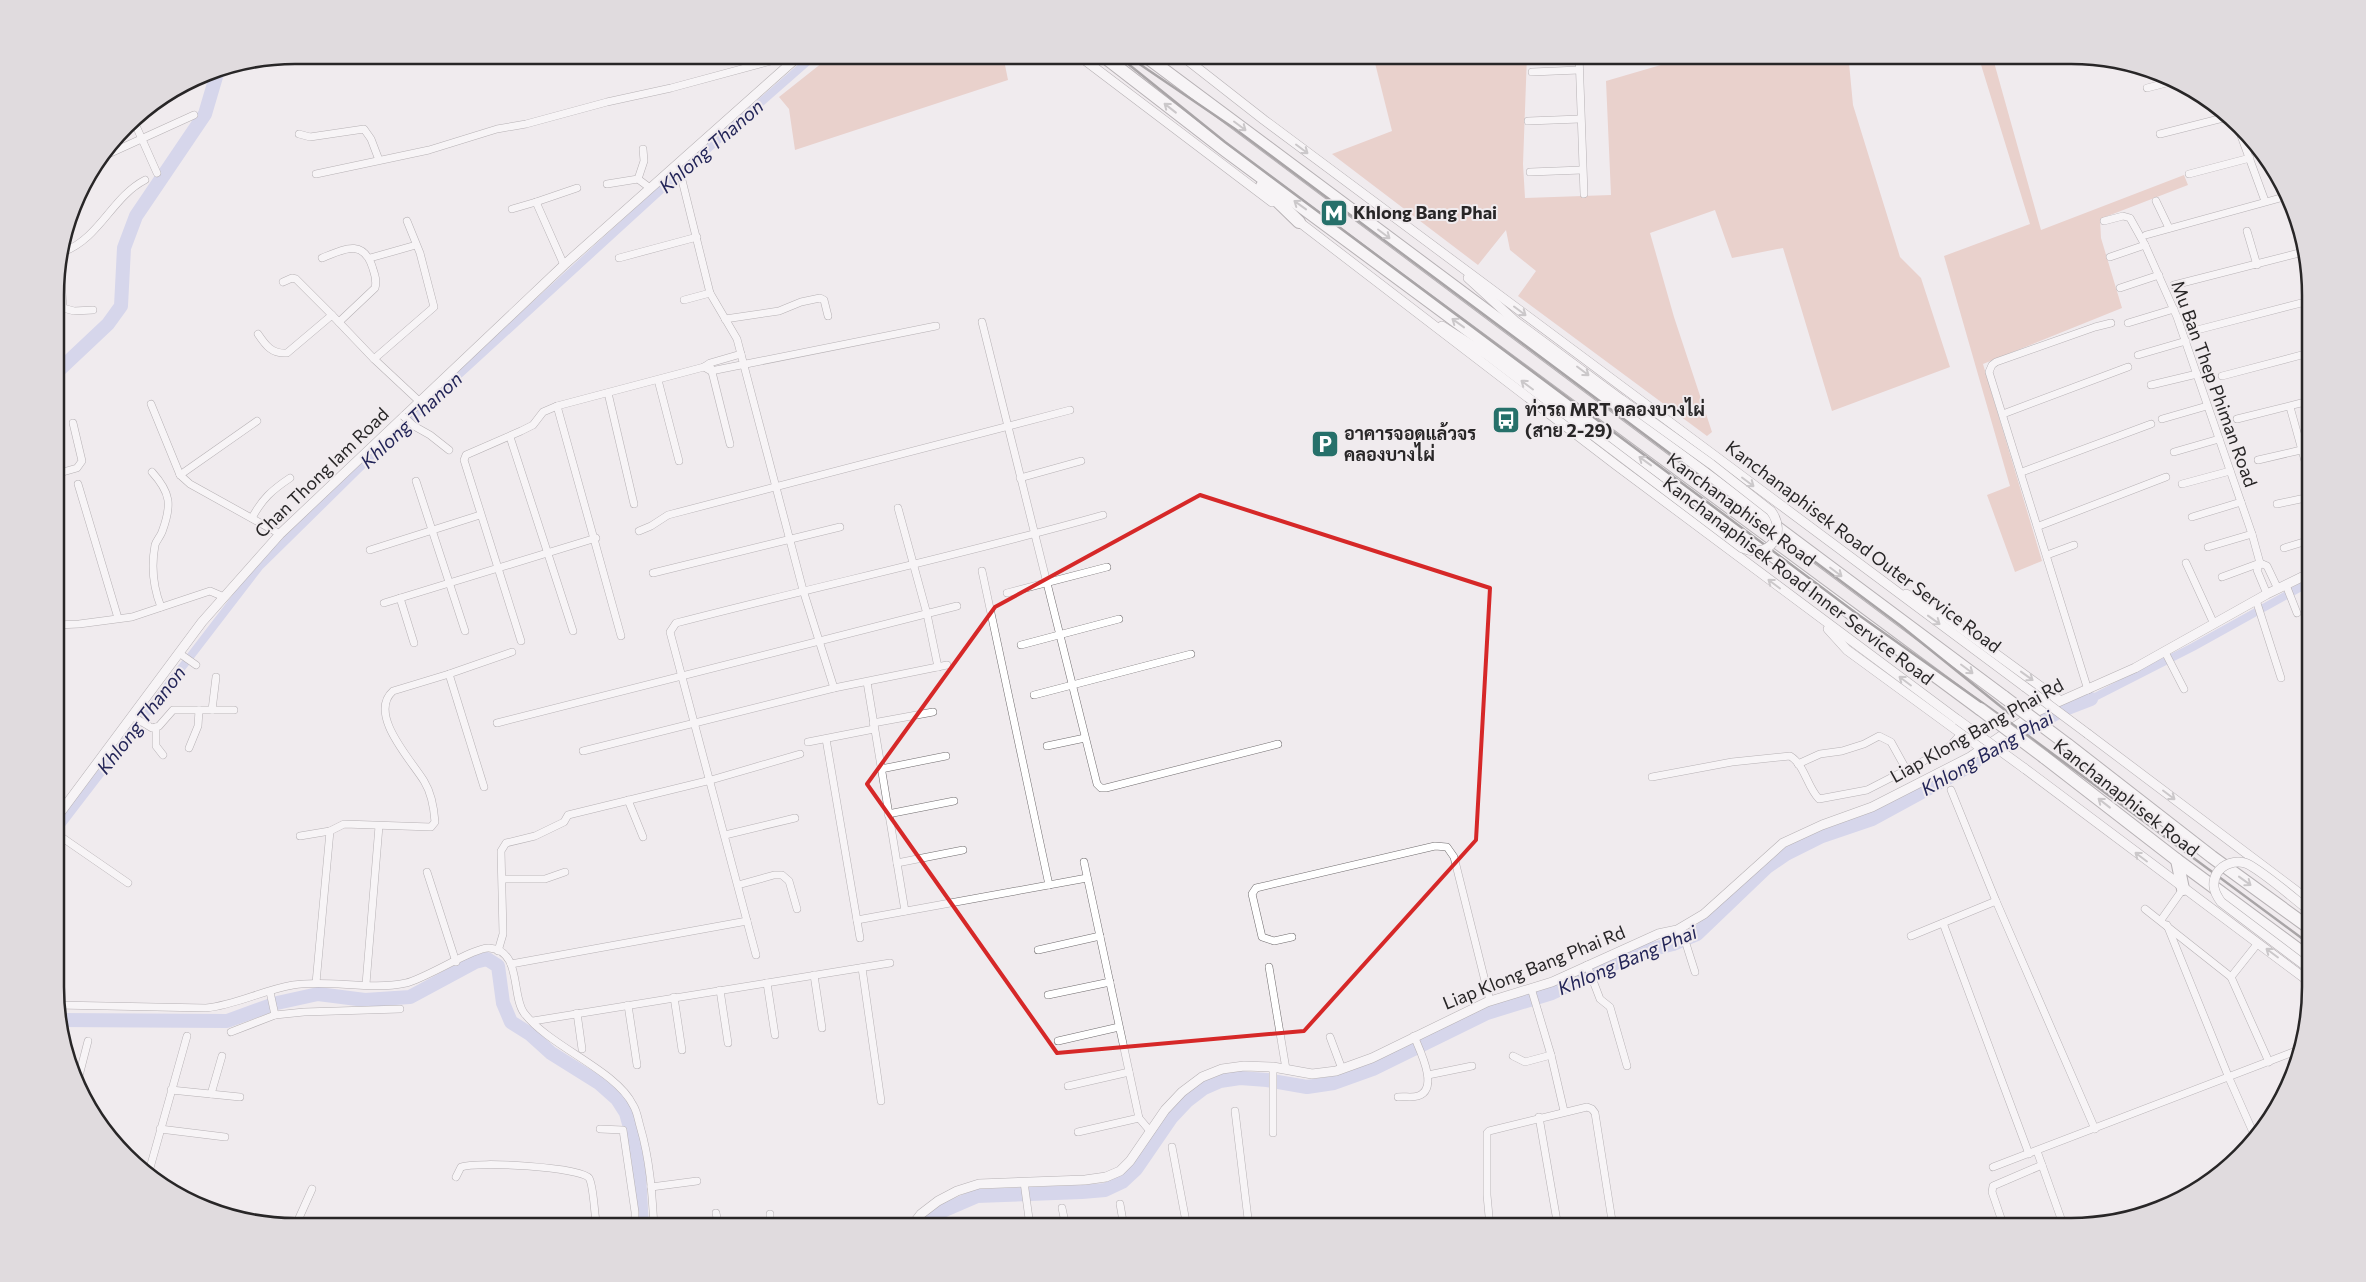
<svg xmlns="http://www.w3.org/2000/svg" width="2366" height="1282" font-family="Commissioner,Sarabun,sans-serif">
<style>
.green{fill:#e0b1a3}
.lines{fill:none;stroke-linecap:round;stroke-linejoin:round}
.canal{stroke:#b6bce6;stroke-width:8}
.river{stroke:#b6bce6;stroke-width:14}
.street-casing{stroke:#706c6e;stroke-width:8}
.secondary-casing{stroke:#706c6e;stroke-width:10}
.highway-casing{stroke:#706c6e;stroke-width:14}
.street{stroke:#fff;stroke-width:7}
.secondary{stroke:#fff;stroke-width:9}
.highway{stroke:#fff;stroke-width:12}
.rail{stroke:#525051;stroke-width:2.5}
.street-bridge-casing{stroke:#706c6e;stroke-width:8;stroke-linecap:butt}
.secondary-bridge-casing{stroke:#706c6e;stroke-width:10;stroke-linecap:butt}
.highway-bridge-casing{stroke:#706c6e;stroke-width:14;stroke-linecap:butt}
.street-bridge{stroke:#fff;stroke-width:7}
.secondary-bridge{stroke:#fff;stroke-width:9}
.highway-bridge{stroke:#fff;stroke-width:12}
.oneway{stroke:#9e9d9e}
.marked{fill:none;stroke:#d62828;stroke-width:4;stroke-linejoin:round}
.labels{text-anchor:middle;stroke-width:4;stroke-linejoin:round;paint-order:stroke}
.poi-label{font-size:18px;font-weight:bold;fill:#282627;stroke:#f0ebee;text-anchor:start}
.street-label{font-size:18px;fill:#282627;stroke:#f0ebee}
.water-label{font-size:19px;font-style:italic;fill:#232558;stroke:#f0ebee}
.rim{fill:none;stroke:#282627;stroke-width:2.5}
</style>
<rect width="100%" height="100%" fill="#f0ebee"/>
<g class="green">
<path d="M832,55H1003L1008,80L795,150L789,109L779,97Z"/>
<path d="M1373,55H1527L1523,164L1525,198L1611,195L1606,81L1695,55H1875L1849,63L1853,105L1900,257L1921,278L1950,367L1832,411L1783,248L1732,258L1715,210L1650,233L1674,317L1712,432L1707,436L1518,296L1536,271L1510,250L1506,230L1478,265L1332,154L1392,131Z"/>
<path d="M1978,55H1992L2041,230L2184,175L2188,185L2100,219L2101,238L2122,308L1983,364L2042,561L2015,572L1987,495L2010,486L1944,256L2030,224Z"/>
</g>
<g class="lines">
<g class="canal">
<path d="M2091,699L2193,647L2310,582"/>
<path d="M57,830L259,567L394,434L664,187L815,55"/>
</g>
<g class="river">
<path d="M56,373L108,324L121,306L124,248L136,216L205,114L218,70"/>
<path d="M58,1020L227,1021L277,1003L318,994L365,1000L410,997L475,962L487,959L498,966L503,1003L511,1022L530,1034L551,1053L599,1083L617,1099L626,1113L638,1156L642,1227"/>
<path d="M923,1227L940,1212L977,1196L1082,1192L1105,1190L1122,1182L1136,1169L1171,1118L1187,1101L1204,1088L1220,1081L1240,1078L1267,1080L1307,1087L1334,1083L1373,1069L1487,1013L1552,993L1637,953L1673,944L1697,934L1767,867L1786,854L1822,836L1872,819L1973,764L1982,754L2060,711L2091,699"/>
</g>
<g class="street-casing">
<g id="street">
<path d="M1579,55L1584,194"/>
<path d="M1629,55V57"/>
<path d="M1672,57V55"/>
<path d="M1532,72L1579,70"/>
<path d="M2147,88L2178,80"/>
<path d="M133,119L157,173"/>
<path d="M1528,121L1580,119"/>
<path d="M2236,122L2265,201"/>
<path d="M299,134L310,137L364,129L371,139L379,160"/>
<path d="M2160,134L2231,116"/>
<path d="M106,155L194,115"/>
<path d="M678,164L710,293L737,339L803,590L834,688"/>
<path d="M1530,172L1582,170"/>
<path d="M316,174L429,150L497,129L526,124L607,102L671,88L771,61L798,57"/>
<path d="M2189,174L2250,158"/>
<path d="M638,179L644,161L643,149"/>
<path d="M607,184L638,179L650,188"/>
<path d="M2156,201L2169,228"/>
<path d="M536,202L577,188"/>
<path d="M512,209L536,202L564,265"/>
<path d="M2104,221L2123,216L2130,218L2145,245L2177,317L2252,534L2260,563L2257,570L2267,594"/>
<path d="M2247,231L2257,265"/>
<path d="M2146,235L2284,197"/>
<path d="M2300,241L2309,273"/>
<path d="M63,252C100,238 112,197 145,180"/>
<path d="M2110,257L2145,245"/>
<path d="M322,258C344,249 364,238 373,269C375,275 377,281 375,288L339,322"/>
<path d="M370,258L416,245"/>
<path d="M619,258L697,237"/>
<path d="M60,262L63,308L74,311L93,310"/>
<path d="M283,282L292,278L296,279L332,315"/>
<path d="M2174,285L2303,252"/>
<path d="M2120,288L2159,275"/>
<path d="M684,300L710,293"/>
<path d="M725,319L779,311L801,302L820,298L824,300L828,316"/>
<path d="M982,322L1097,784L1101,788H1106L1278,744"/>
<path d="M2128,323L2174,309"/>
<path d="M2197,330L2309,301"/>
<path d="M258,334C266,346 272,354 287,353L332,315L374,359L419,401"/>
<path d="M2138,355L2186,341"/>
<path d="M374,359L434,307L420,253L407,221"/>
<path d="M704,367L711,371L936,326"/>
<path d="M711,368L730,444"/>
<path d="M2222,376L2309,353"/>
<path d="M658,380L679,461"/>
<path d="M2151,385L2197,374"/>
<path d="M608,393L634,504"/>
<path d="M151,404L180,475"/>
<path d="M557,406L621,636"/>
<path d="M2290,407L2310,479"/>
<path d="M2003,414L2128,367"/>
<path d="M2162,419L2207,406"/>
<path d="M2237,419L2309,401"/>
<path d="M257,421L180,475L190,484L280,534"/>
<path d="M414,426L430,435L449,450"/>
<path d="M510,437L573,631"/>
<path d="M2174,452L2219,439"/>
<path d="M2258,460L2301,450"/>
<path d="M152,472C171,493 172,505 162,532C160,537 156,541 155,545C151,567 153,587 161,607"/>
<path d="M2022,472L2151,424"/>
<path d="M56,474L77,468L82,461L73,423"/>
<path d="M1020,478L1081,461"/>
<path d="M416,481L465,631"/>
<path d="M78,484L118,618"/>
<path d="M2182,484L2230,471"/>
<path d="M2277,504L2310,497"/>
<path d="M898,508L927,614L938,667"/>
<path d="M2192,517L2241,502"/>
<path d="M252,518C262,499 272,490 290,478"/>
<path d="M2039,526L2166,477"/>
<path d="M639,531L651,526L668,515L1070,410"/>
<path d="M2208,547L2252,534"/>
<path d="M2284,548L2310,540"/>
<path d="M370,550L480,515"/>
<path d="M2047,555L2074,545"/>
<path d="M2186,563L2214,624"/>
<path d="M2260,563L2267,566L2278,589"/>
<path d="M982,571L1049,885"/>
<path d="M653,573L840,527"/>
<path d="M2222,577L2260,563"/>
<path d="M2286,585L2297,613"/>
<path d="M1007,593L1107,567"/>
<path d="M400,598L414,643"/>
<path d="M2256,600L2281,678"/>
<path d="M384,603L596,538"/>
<path d="M56,605L62,625"/>
<path d="M56,625L79,624L132,617L210,591L224,597"/>
<path d="M521,641L464,460L466,455L521,431L533,425L543,412L557,406L704,367L710,363L741,354"/>
<path d="M1021,645L1119,619"/>
<path d="M2165,652L2184,689"/>
<path d="M179,653L196,665"/>
<path d="M449,674L484,787"/>
<path d="M867,682L905,911"/>
<path d="M2088,690L1989,372L1992,365L1996,362L2095,327L2111,323"/>
<path d="M1034,695L1191,654"/>
<path d="M212,710L216,677"/>
<path d="M132,716L152,728L159,726L173,710H234"/>
<path d="M497,723L957,606"/>
<path d="M873,723L933,712"/>
<path d="M156,727V746L163,755"/>
<path d="M826,739L860,938"/>
<path d="M808,742L874,729"/>
<path d="M1047,746L1085,738"/>
<path d="M189,748L198,726L199,710"/>
<path d="M583,751L834,688L947,665"/>
<path d="M1798,764L1820,754L1842,751L1864,744L1879,736L1891,742L1906,769"/>
<path d="M881,769L946,756"/>
<path d="M1652,777L1732,762L1790,756C1805,765 1807,787 1819,799L1867,790L1947,749L1961,734"/>
<path d="M1951,790L1996,901L2095,1129"/>
<path d="M628,800L643,837"/>
<path d="M888,814L954,801"/>
<path d="M57,834L128,883"/>
<path d="M725,835L795,818"/>
<path d="M300,836L330,831L344,824L431,827L435,822C434,808 432,794 424,781C412,761 367,714 393,691L449,674L512,652"/>
<path d="M1084,862L1139,1118L1150,1131"/>
<path d="M897,863L963,850"/>
<path d="M427,872L456,962"/>
<path d="M503,879H545L565,872"/>
<path d="M738,885L774,875H782L789,881L797,909"/>
<path d="M2145,909L2231,977"/>
<path d="M857,920L1087,878"/>
<path d="M2161,920L2183,889"/>
<path d="M1943,923L2029,1154"/>
<path d="M2167,925L2229,1078L2256,1139"/>
<path d="M1681,928L1695,972"/>
<path d="M1911,936L1996,901"/>
<path d="M1292,937L1274,941L1262,937L1252,894L1256,888L1435,846L1447,847L1454,857L1490,1001"/>
<path d="M2258,943L2231,977L2269,1062"/>
<path d="M1038,950L1100,936"/>
<path d="M498,951L503,934L501,851L506,843L535,836L564,822L568,815L711,780L800,754"/>
<path d="M756,955L670,632L676,623C818,586 962,555 1103,515"/>
<path d="M511,964L747,921"/>
<path d="M1587,965L1600,999L1610,1007L1627,1066"/>
<path d="M1269,967L1286,1069"/>
<path d="M862,968L881,1101"/>
<path d="M814,975L822,1028"/>
<path d="M316,983L330,831"/>
<path d="M767,983L775,1035"/>
<path d="M366,984L379,826"/>
<path d="M1531,988L1551,1055L1564,1111"/>
<path d="M720,990L728,1043"/>
<path d="M270,992L275,1015L304,1012L400,1009"/>
<path d="M1048,995L1110,982"/>
<path d="M674,997L682,1050"/>
<path d="M57,1005L206,1008C236,1005 263,990 293,985C330,979 369,991 406,983C427,978 474,947 489,948C522,950 511,995 524,1013C550,1047 616,1070 633,1105C637,1111 638,1119 640,1126C650,1160 652,1192 654,1227"/>
<path d="M628,1005L637,1065"/>
<path d="M577,1013L582,1049"/>
<path d="M533,1021L890,963"/>
<path d="M231,1032L275,1015"/>
<path d="M1330,1037L1342,1069"/>
<path d="M1058,1041L1119,1027"/>
<path d="M1513,1056L1525,1062L1551,1055"/>
<path d="M1428,1075L1472,1066"/>
<path d="M79,1076L88,1041"/>
<path d="M1068,1086L1129,1072"/>
<path d="M171,1090L240,1097"/>
<path d="M211,1094L222,1056"/>
<path d="M1398,1097C1404,1096 1412,1098 1418,1096C1440,1089 1419,1049 1414,1036"/>
<path d="M1235,1111L1249,1227"/>
<path d="M1539,1117L1558,1227"/>
<path d="M160,1129L225,1137"/>
<path d="M600,1129L623,1130L635,1212V1227"/>
<path d="M1078,1132L1139,1118"/>
<path d="M1273,1133V1067"/>
<path d="M1172,1147L1187,1227"/>
<path d="M2037,1151L2064,1227"/>
<path d="M1993,1167L2296,1051"/>
<path d="M148,1175L187,1036"/>
<path d="M456,1177L461,1167C477,1161 581,1167 589,1178C594,1186 594,1215 597,1227"/>
<path d="M1024,1182L1030,1226"/>
<path d="M651,1187L697,1181"/>
<path d="M1120,1204L1124,1227"/>
<path d="M1062,1208L1066,1227"/>
<path d="M716,1213L719,1227"/>
<path d="M295,1227L312,1189"/>
<path d="M770,1227V1214"/>
<path d="M1490,1227L1487,1195V1133L1489,1131L1587,1107L1592,1109L1595,1113L1613,1227"/>
<path d="M2004,1227L1992,1192L1993,1186L2042,1165"/>
</g>
</g>
<g class="secondary-casing">
<g id="secondary">
<path d="M1078,55L1272,202"/>
<path d="M1181,55L1264,120L2025,687"/>
<path d="M1294,218L1616,465L1958,720"/>
<path d="M1468,278L1515,321L1622,400"/>
<path d="M1442,326L1487,355L1594,436"/>
<path d="M1906,594L1929,605L2059,700"/>
<path d="M1828,629L1847,650L1981,748"/>
<path d="M2088,734L2311,902"/>
<path d="M2024,768L2311,983"/>
<path d="M57,817L202,622L280,534L564,265L800,55"/>
<path d="M911,1227L921,1214L938,1201L957,1191L979,1184L1085,1180L1106,1177L1120,1171L1130,1161L1165,1110L1182,1092L1202,1077L1222,1069L1244,1066L1273,1067L1312,1074L1336,1071L1372,1058L1487,1002L1552,982L1658,934L1677,930L1704,914L1783,843L1822,825L1872,807L1970,757L2038,711L2135,668L2267,594L2310,573"/>
</g>
</g>
<g class="highway-casing">
<g id="highway">
<path d="M1102,55L1226,151L1980,709"/>
<path d="M1144,55L2004,697"/>
<path d="M1262,186L1299,222"/>
<path d="M2068,745L2212,857L2311,929"/>
<path d="M2044,757L2177,860L2311,959"/>
<path d="M2177,860L2183,889"/>
</g>
</g>
<use href="#street" class="street"/>
<use href="#secondary" class="secondary"/>
<use href="#highway" class="highway"/>
<g class="rail">
<path d="M1117,55L1225,142L1856,613L2015,726L2311,945"/>
<path d="M1135,61L1235,129L1901,626L2010,714"/>
</g>
<g class="street-bridge-casing">
<path id="street-bridge" d="M403,416L414,426"/>
</g>
<g class="secondary-bridge-casing">
<g id="secondary-bridge">
<path d="M1594,436L1742,548C1769,560 1788,534 1771,511L1711,464L1622,400"/>
<path d="M2025,687L2088,734"/>
<path d="M1958,720L2024,768"/>
<path d="M2311,912C2297,901 2258,867 2245,863C2235,860 2223,864 2217,873C2211,884 2214,892 2221,902L2311,970"/>
</g>
</g>
<g class="highway-bridge-casing">
<g id="highway-bridge">
<path d="M2004,697L2068,745"/>
<path d="M1980,709L2044,757"/>
</g>
</g>
<use href="#street-bridge" class="street-bridge"/>
<use href="#secondary-bridge" class="secondary-bridge"/>
<use href="#highway-bridge" class="highway-bridge"/>
</g>
<defs><path id="oneway-shaft" d="M-6 0H5M1.5-3L5.5 0L1.5 3" fill="none" stroke-width="1.6" stroke-linecap="round" stroke-linejoin="round" transform="scale(1.25)"/></defs>
<g class="oneway">
<use href="#oneway-shaft" transform="translate(1170 108) rotate(-142)"/>
<use href="#oneway-shaft" transform="translate(1240 126) rotate(37)"/>
<use href="#oneway-shaft" transform="translate(1302 149) rotate(37)"/>
<use href="#oneway-shaft" transform="translate(1300 205) rotate(-144)"/>
<use href="#oneway-shaft" transform="translate(1384 234) rotate(37)"/>
<use href="#oneway-shaft" transform="translate(1520 311) rotate(37)"/>
<use href="#oneway-shaft" transform="translate(1458 323) rotate(-144)"/>
<use href="#oneway-shaft" transform="translate(1583 371) rotate(37)"/>
<use href="#oneway-shaft" transform="translate(1527 385) rotate(-143)"/>
<use href="#oneway-shaft" transform="translate(1645 461) rotate(-144)"/>
<use href="#oneway-shaft" transform="translate(1748 482) rotate(37)"/>
<use href="#oneway-shaft" transform="translate(1836 572) rotate(37)"/>
<use href="#oneway-shaft" transform="translate(1774 584) rotate(-143)"/>
<use href="#oneway-shaft" transform="translate(1934 620) rotate(36)"/>
<use href="#oneway-shaft" transform="translate(1967 669) rotate(37)"/>
<use href="#oneway-shaft" transform="translate(2027 676) rotate(36)"/>
<use href="#oneway-shaft" transform="translate(1905 681) rotate(-143)"/>
<use href="#oneway-shaft" transform="translate(2169 795) rotate(37)"/>
<use href="#oneway-shaft" transform="translate(2104 803) rotate(-142)"/>
<use href="#oneway-shaft" transform="translate(2141 857) rotate(-143)"/>
<use href="#oneway-shaft" transform="translate(2245 881) rotate(36)"/>
<use href="#oneway-shaft" transform="translate(2272 953) rotate(-143)"/>
</g>
<path d="M0 0H2366V1282H0ZM1200,495L1490,588L1476,840L1304,1031L1057,1053L867,784L995,607Z" fill="#f0ebee" fill-opacity=".55" fill-rule="evenodd"/>
<path class="marked" d="M1200,495L1490,588L1476,840L1304,1031L1057,1053L867,784L995,607Z"/>
<defs>
<g id="metro-square" transform="scale(1.4375)"><rect x="-9" y="-9" width="18" height="18" rx="4" fill="#26706a" stroke="#f0ebee"/><path d="M-5.5 5V-5H-3L0 0L3-5H5.5V5H3V-.5L0 4L-3-.5V5Z" fill="#fff"/></g>
<g id="bus-square" transform="scale(1.4375)"><rect x="-9" y="-9" width="18" height="18" rx="4" fill="#26706a" stroke="#f0ebee"/><path d="M-5-6H5V4H4V6H2V4H-2V6H-4V4H-5ZM-3.5-4V0h7V-4ZM-3.5 1.2v1.5H-2V1.2ZM2 1.2v1.5H3.5V1.2Z" fill="#fff"/></g>
<g id="parking-square" transform="scale(1.4375)"><rect x="-9" y="-9" width="18" height="18" rx="4" fill="#26706a" stroke="#f0ebee"/><path d="M-3.5-5.5H1a3.5 3.5 0 0 1 0 7H-1V5.5H-3.5ZM-1-3.4V-.6H.8a1.4 1.4 0 0 0 0-2.8Z" fill="#fff"/></g>
</defs>
<g fill-rule="evenodd">
<use href="#metro-square" x="1334" y="213"/>
<use href="#bus-square" x="1506" y="420"/>
<use href="#parking-square" x="1325" y="444"/>
</g>
<g class="labels">
<g class="poi-label">
<text x="1353" y="219">Khlong Bang Phai</text>
<text x="1525" y="416">ท่ารถ MRT คลองบางไผ่<tspan x="1525" dy="21">(สาย 2-29)</tspan></text>
<text x="1344" y="440">อาคารจอดแล้วจร<tspan x="1344" dy="21">คลองบางไผ่</tspan></text>
</g>
<g class="street-label">
<text transform="translate(2214 384) rotate(70)" y="6">Mu Ban Thep Phiman Road</text>
<text transform="translate(322 473) rotate(-44)" y="6">Chan Thong Iam Road</text>
<text transform="translate(1741 510) rotate(36)" y="6">Kanchanaphisek Road</text>
<text transform="translate(1863 547) rotate(37)" y="6">Kanchanaphisek Road Outer Service Road</text>
<text transform="translate(1798 581) rotate(37)" y="6">Kanchanaphisek Road Inner Service Road</text>
<text transform="translate(1977 731) rotate(-29)" y="6">Liap Klong Bang Phai Rd</text>
<text transform="translate(2126 798) rotate(38)" y="6">Kanchanaphisek Road</text>
<text transform="translate(1534 968) rotate(-22)" y="6">Liap Klong Bang Phai Rd</text>
</g>
<g class="water-label">
<text transform="translate(711 146) rotate(-41)" y="7">Khlong Thanon</text>
<text transform="translate(411 420) rotate(-43)" y="7">Khlong Thanon</text>
<text transform="translate(141 720) rotate(-52)" y="7">Khlong Thanon</text>
<text transform="translate(1987 753) rotate(-30)" y="7">Khlong Bang Phai</text>
<text transform="translate(1627 960) rotate(-23)" y="7">Khlong Bang Phai</text>
</g>
</g>
<path d="M0 0H2366V1282H0ZM295 64H2071A231 231 0 0 1 2302 295V987A231 231 0 0 1 2071 1218H295A231 231 0 0 1 64 987V295A231 231 0 0 1 295 64Z" fill="#e0dbde" fill-rule="evenodd"/>
<path class="rim" d="M295 64H2071A231 231 0 0 1 2302 295V987A231 231 0 0 1 2071 1218H295A231 231 0 0 1 64 987V295A231 231 0 0 1 295 64Z"/>
</svg>
